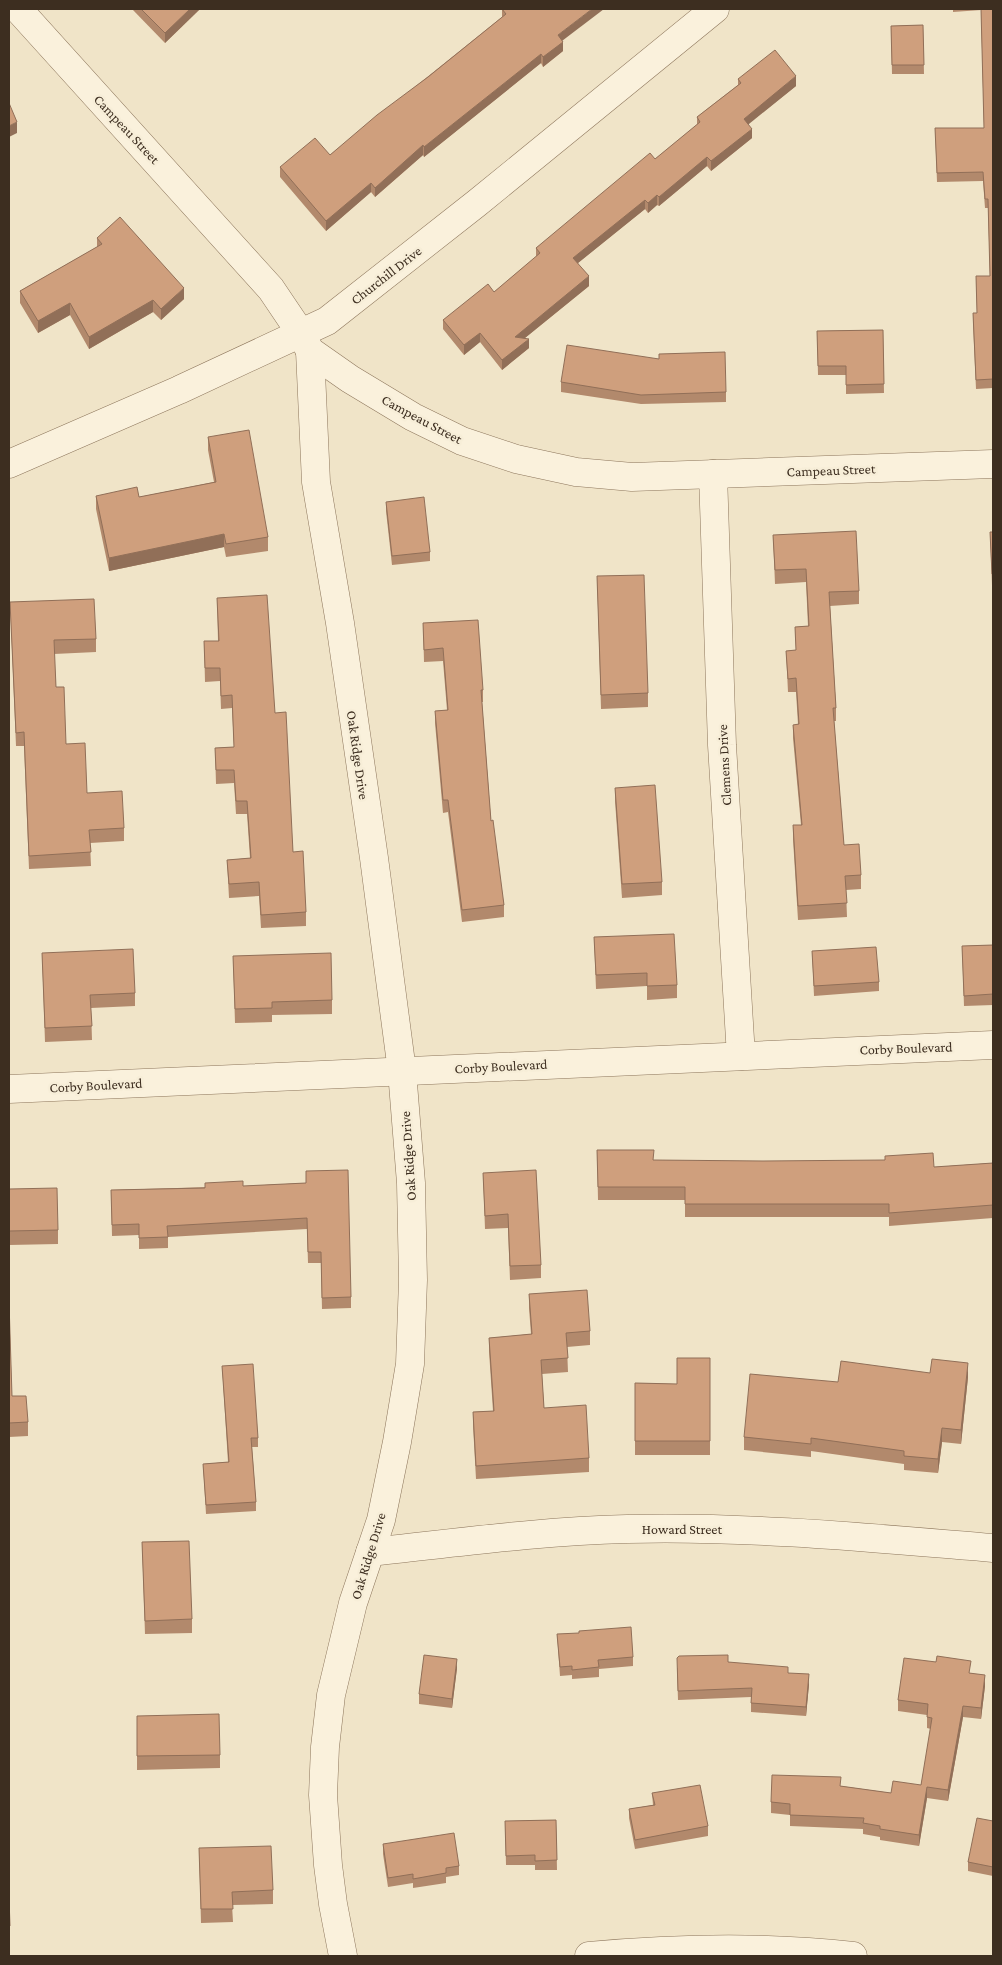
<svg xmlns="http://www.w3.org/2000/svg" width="1002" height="1965" font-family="'Crimson Pro',serif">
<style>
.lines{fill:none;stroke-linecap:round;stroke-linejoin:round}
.minor-casing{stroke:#8d765c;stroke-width:29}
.tertiary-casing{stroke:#8d765c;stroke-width:29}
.minor{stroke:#faf1dc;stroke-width:28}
.tertiary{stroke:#faf1dc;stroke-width:28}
.wall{fill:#b2896c}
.shaded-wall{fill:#916f58}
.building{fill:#cf9f7d;stroke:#916f58}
.labels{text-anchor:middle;stroke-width:5;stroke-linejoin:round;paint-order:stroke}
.street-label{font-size:14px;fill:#3d2e20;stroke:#f7eed8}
</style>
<rect width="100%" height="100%" fill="#f0e4c8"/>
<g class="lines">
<g class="minor-casing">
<g id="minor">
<path d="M18,9L271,289L302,335L310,351L350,379L413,417L462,441L516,459L576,472L632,477L993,464"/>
<path d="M310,351L316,482L340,623L374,858L402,1071L411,1183L413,1280L410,1364L397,1442L381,1520L353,1603L331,1695L325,1747L323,1795L328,1865L333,1904L343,1956"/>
<path d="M9,464L179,390L327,321L477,203L715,9"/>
<path d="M713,474L722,745L741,1056"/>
<path d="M370,1552C455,1543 541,1531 627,1529C749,1526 871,1538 993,1548"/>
<path d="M589,1956C677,1948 766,1946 853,1956"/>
</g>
</g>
<g class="tertiary-casing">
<path id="tertiary" d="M9,1089L993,1045"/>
</g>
<use href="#minor" class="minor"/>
<use href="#tertiary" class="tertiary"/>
</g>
<g class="wall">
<path d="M132,9H200L165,43Z"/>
<path d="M502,9L562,41L563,51L543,67L541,63L424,157L423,155L375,197L371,192L326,231L280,177V167L330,155L502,17Z"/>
<path d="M953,9H993V388L976,389L973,322V313H977L976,276H990L988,208H985L983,181L937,182L935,128H984L981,10L953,12Z"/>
<path d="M923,25L924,74H892L891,26Z"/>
<path d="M738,79L796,86L748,124L752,138L711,171L707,166L659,206L657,205L648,213L645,209L578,263L589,286L525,338L529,348L502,370L480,342L464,355L443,329V320L494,292L536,257V248L655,159L697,125V117L738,85Z"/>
<path d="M97,238L184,299L161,320L153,312L89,349L70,315L38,333L20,303V291L97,247Z"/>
<path d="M883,330L884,393L846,394V375H818L817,331Z"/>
<path d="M561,382L726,392V402L641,404L561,392Z"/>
<path d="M208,437L268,537V551L226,557L224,547L109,571L96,509V496L139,497L214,482L208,450Z"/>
<path d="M386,502L430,552V561L392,565L386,511Z"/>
<path d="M990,532H993V584L992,585Z"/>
<path d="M773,535L859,591V604L830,606L836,708V721H834L844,845L861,875V889L846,890L847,917L798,920L793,839V825H801L793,738V725L798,724L796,692H788L786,651L796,650L795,627L808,626L806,582L775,584Z"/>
<path d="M597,576L648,693V707L601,709Z"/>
<path d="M217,598L275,713L293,852L306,912V926L261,928L259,896L229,898L227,860L250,858L247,814H236L234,783L216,784L215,748L234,747L232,708L221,709L220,681L205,682L204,641H218Z"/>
<path d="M10,602L96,639V652L54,654L56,687L66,744L87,793L124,828V841L90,843L91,866L29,869L24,746H16Z"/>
<path d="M423,623L483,690V702H482L491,821L504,905V917L462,922L448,812L443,813L435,723V711L447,710L443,661L424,662Z"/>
<path d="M615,788L662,882V895L622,898L615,801Z"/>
<path d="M594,937L677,985V998L647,1000V986L596,989Z"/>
<path d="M993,945V1005L964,1006L962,946Z"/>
<path d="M812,951L879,982V991L814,996Z"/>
<path d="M42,953L135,993V1006L91,1008L92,1040L45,1042Z"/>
<path d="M233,956L332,1000V1014L272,1015V1022L235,1023Z"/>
<path d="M597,1150L653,1160L934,1167L993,1163V1218L889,1226V1217H685V1200H598Z"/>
<path d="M483,1173L541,1265V1278L510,1280L508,1228L485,1229Z"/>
<path d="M306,1183L351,1297V1308L322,1309L321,1263H308L307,1229L168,1237V1248L139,1249V1235L112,1236L111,1190L243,1186Z"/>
<path d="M9,1189L58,1230V1244L9,1245Z"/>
<path d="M529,1294L590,1331V1345L567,1347L568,1372L542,1374L544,1408L589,1458V1472L476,1479L473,1425V1412L493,1411L489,1351V1338L531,1334L529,1308Z"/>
<path d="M9,1302L12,1396L28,1422V1436L9,1437Z"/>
<path d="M710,1358V1455H635V1383L677,1384Z"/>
<path d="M222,1366L258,1438V1447H252L256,1502V1511L206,1514L203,1464L228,1462Z"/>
<path d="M930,1373L968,1377L961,1444L942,1442L938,1473L904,1470V1464L811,1451V1457L744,1450V1437L838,1382Z"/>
<path d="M142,1542L192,1619V1633L145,1634Z"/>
<path d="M557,1634L633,1657V1666L599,1669V1677L572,1679V1675L560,1676Z"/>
<path d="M728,1662L788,1673L809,1684L806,1716L751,1712V1697L678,1700L677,1668Z"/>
<path d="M457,1668L452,1708L419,1704V1694Z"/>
<path d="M971,1673L985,1686L981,1719L963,1717L948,1801L927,1798L919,1846L880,1840V1837L863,1834V1829L790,1826V1815L771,1813V1802L841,1786L891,1793L921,1785L931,1729L927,1728V1715L898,1711V1700Z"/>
<path d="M137,1716L220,1755V1768L137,1770Z"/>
<path d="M652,1793L708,1826V1836L635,1849L629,1818V1809L653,1805Z"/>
<path d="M556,1820L557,1870H535V1865H506L505,1821Z"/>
<path d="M993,1821V1876L968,1871V1862Z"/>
<path d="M383,1844L459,1866V1875L446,1877V1883L413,1888V1883L388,1887L383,1854Z"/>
<path d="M199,1848L273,1890V1904L232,1905L233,1922L201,1923Z"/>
<path d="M9,1898L10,1926V1940H9Z"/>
</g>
<g class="shaded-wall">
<path d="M190,9H200L165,43V33Z"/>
<path d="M592,9H604L558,44V35Z"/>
<path d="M563,42V51L543,67V57Z"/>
<path d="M541,54V63L424,157V147Z"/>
<path d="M796,76V86L744,128V119Z"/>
<path d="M17,122V133L9,137V126Z"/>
<path d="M752,129V138L711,171V161Z"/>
<path d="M423,145V155L375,197V188Z"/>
<path d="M707,157V166L659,206V197Z"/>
<path d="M371,183V192L326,231V221Z"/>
<path d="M657,195V205L648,213V203Z"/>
<path d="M645,200V209L573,267V258Z"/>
<path d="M589,276V286L515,346V337Z"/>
<path d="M184,288V299L161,320V309Z"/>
<path d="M153,300V312L89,349V337Z"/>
<path d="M70,303V315L38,333V321Z"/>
<path d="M480,333V342L464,355V345Z"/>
<path d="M529,339V348L502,370V360Z"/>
<path d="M224,534V547L109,571V558Z"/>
<path d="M968,1363V1377L961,1444V1430Z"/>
<path d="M942,1428V1442L938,1473V1459Z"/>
<path d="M457,1659V1668L452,1708V1699Z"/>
<path d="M809,1674V1684L806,1716V1707Z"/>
<path d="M985,1675V1686L981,1719V1708Z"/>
<path d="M963,1706V1717L948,1801V1790Z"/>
<path d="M927,1787V1798L919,1846V1835Z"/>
</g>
<g class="building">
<path d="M141,9H190L165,33Z"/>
<path d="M502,9H592L558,35L563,42L543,57L541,54L424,147L423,145L375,188L371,183L326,221L280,167L315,138L330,155L377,115L428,77L506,14Z"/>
<path d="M981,9H993V379L976,380L973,313H977L976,276H990L988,199H985L983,172L937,173L935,128H984Z"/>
<path d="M923,25L924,65H892L891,26Z"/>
<path d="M775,50L796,76L744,119L752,129L711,161L707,157L659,197L657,195L648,203L645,200L573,258L589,276L515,337L529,339L502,360L480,333L464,345L443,320L488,284L494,292L540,253L536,248L650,153L655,159L700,122L697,117L741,83L738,79Z"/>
<path d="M9,103L17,122L9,126Z"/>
<path d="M120,217L184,288L161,309L153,300L89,337L70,303L38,321L20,291L102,244L97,238Z"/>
<path d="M883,330L884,384L846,385V366H818L817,331Z"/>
<path d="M567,345L659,359V354L725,352L726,392L641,395L561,382Z"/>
<path d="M249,430L268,537L226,544L224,534L109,558L96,496L137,487L139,497L216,482L208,437Z"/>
<path d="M424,497L430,552L392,556L386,502Z"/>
<path d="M856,531L859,591L829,592L836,708H833L844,845L859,844L861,875L845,876L847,903L798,906L793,825H802L793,725L799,724L796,678L788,679L786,651L796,650L795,627L809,626L806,569L775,570L773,535Z"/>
<path d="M990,532H993V574H992Z"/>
<path d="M644,575L648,693L601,695L597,576Z"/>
<path d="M267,595L275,713L286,712L293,852L303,851L306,912L261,915L259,882L229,884L227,860L251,858L247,801H236L234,770H216L215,748L234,747L232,695L221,696L220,668H205L204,641H219L217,598Z"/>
<path d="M94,599L96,639L54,640L56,687H64L66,744L85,743L87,793L122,791L124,828L89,830L91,852L29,856L24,732L16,733L10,602Z"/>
<path d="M478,620L483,690H481L491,821L493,820L504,905L462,910L448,800H443L435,711L448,710L443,648L424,650L423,623Z"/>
<path d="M655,785L662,882L622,884L615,788Z"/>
<path d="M674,934L677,985L647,986V973L596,975L594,937Z"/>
<path d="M993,945V994L964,996L962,946Z"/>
<path d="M876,947L879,982L814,986L812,951Z"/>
<path d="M133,949L135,993L90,995L92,1026L45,1028L42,953Z"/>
<path d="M331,953L332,1000L272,1002V1008L235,1009L233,956Z"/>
<path d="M597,1150H654L653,1160L763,1161L885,1160V1156L933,1153L934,1167L993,1163V1205L889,1213V1204H685V1187H598Z"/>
<path d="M348,1170L351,1297L322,1298L321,1252H308L307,1218L167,1226L168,1237L139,1238V1224L112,1225L111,1190L205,1188V1183L243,1181V1186L306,1183V1171Z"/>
<path d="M536,1170L541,1265L510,1266L508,1214L485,1216L483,1173Z"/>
<path d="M57,1188L58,1230L9,1231V1189Z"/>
<path d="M587,1290L590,1331L566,1333L568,1358L541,1360L544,1408L586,1405L589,1458L476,1466L473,1412L494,1411L489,1338L532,1334L529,1294Z"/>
<path d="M9,1302L12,1396H26L28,1422L9,1423Z"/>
<path d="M677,1358H710V1441H635V1383L677,1384Z"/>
<path d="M932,1359L968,1363L961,1430L942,1428L938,1459L904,1456V1451L811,1438V1444L744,1437L750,1374L838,1382L841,1361L930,1373Z"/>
<path d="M253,1364L258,1438H251L256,1502L206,1505L203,1464L229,1462L222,1366Z"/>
<path d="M189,1541L192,1619L145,1621L142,1542Z"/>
<path d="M631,1627L633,1657L598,1660L599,1667L572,1670V1666L560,1667L557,1634L579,1633V1631Z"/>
<path d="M424,1655L457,1659L452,1699L419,1694Z"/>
<path d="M728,1655V1662L788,1667V1673L809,1674L806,1707L751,1703L752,1688L678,1691L677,1658L679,1656Z"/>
<path d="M937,1656L971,1661L969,1673L985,1675L981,1708L963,1706L948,1790L927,1787L919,1835L880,1829V1826L863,1823L864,1818L790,1815V1804L771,1802L772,1775L841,1777L840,1786L891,1793L893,1781L921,1785L932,1718L927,1717L928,1704L898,1700L904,1658L936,1662Z"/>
<path d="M219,1714L220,1755L137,1756V1716Z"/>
<path d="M700,1785L708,1826L635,1840L629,1809L655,1805L652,1793Z"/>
<path d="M977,1818L993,1821V1867L968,1862Z"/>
<path d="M556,1820L557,1860L535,1861V1855L506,1856L505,1821Z"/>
<path d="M454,1833L459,1866L446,1868V1873L413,1879V1874L388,1878L383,1844Z"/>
<path d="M271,1846L273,1890L232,1892L233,1909H201L199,1848Z"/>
<path d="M9,1898L10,1926H9Z"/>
</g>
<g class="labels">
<g class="street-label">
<text transform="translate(127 129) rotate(47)" y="5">Campeau Street</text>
<text transform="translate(386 275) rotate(-38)" y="5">Churchill Drive</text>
<text transform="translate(422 419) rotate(28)" y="5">Campeau Street</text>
<text transform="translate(831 470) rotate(-2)" y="5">Campeau Street</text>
<text transform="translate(358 755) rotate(82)" y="5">Oak Ridge Drive</text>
<text transform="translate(724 765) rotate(-93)" y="5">Clemens Drive</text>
<text transform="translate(906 1048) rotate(-2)" y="5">Corby Boulevard</text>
<text transform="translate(501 1066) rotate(-3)" y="5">Corby Boulevard</text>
<text transform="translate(96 1085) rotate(-3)" y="5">Corby Boulevard</text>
<text transform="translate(408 1156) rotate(-94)" y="5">Oak Ridge Drive</text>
<text x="682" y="1534">Howard Street</text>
<text transform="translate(368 1556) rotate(-73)" y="5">Oak Ridge Drive</text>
</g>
</g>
<rect width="1002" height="1965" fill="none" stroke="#3d2e20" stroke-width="20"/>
</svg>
